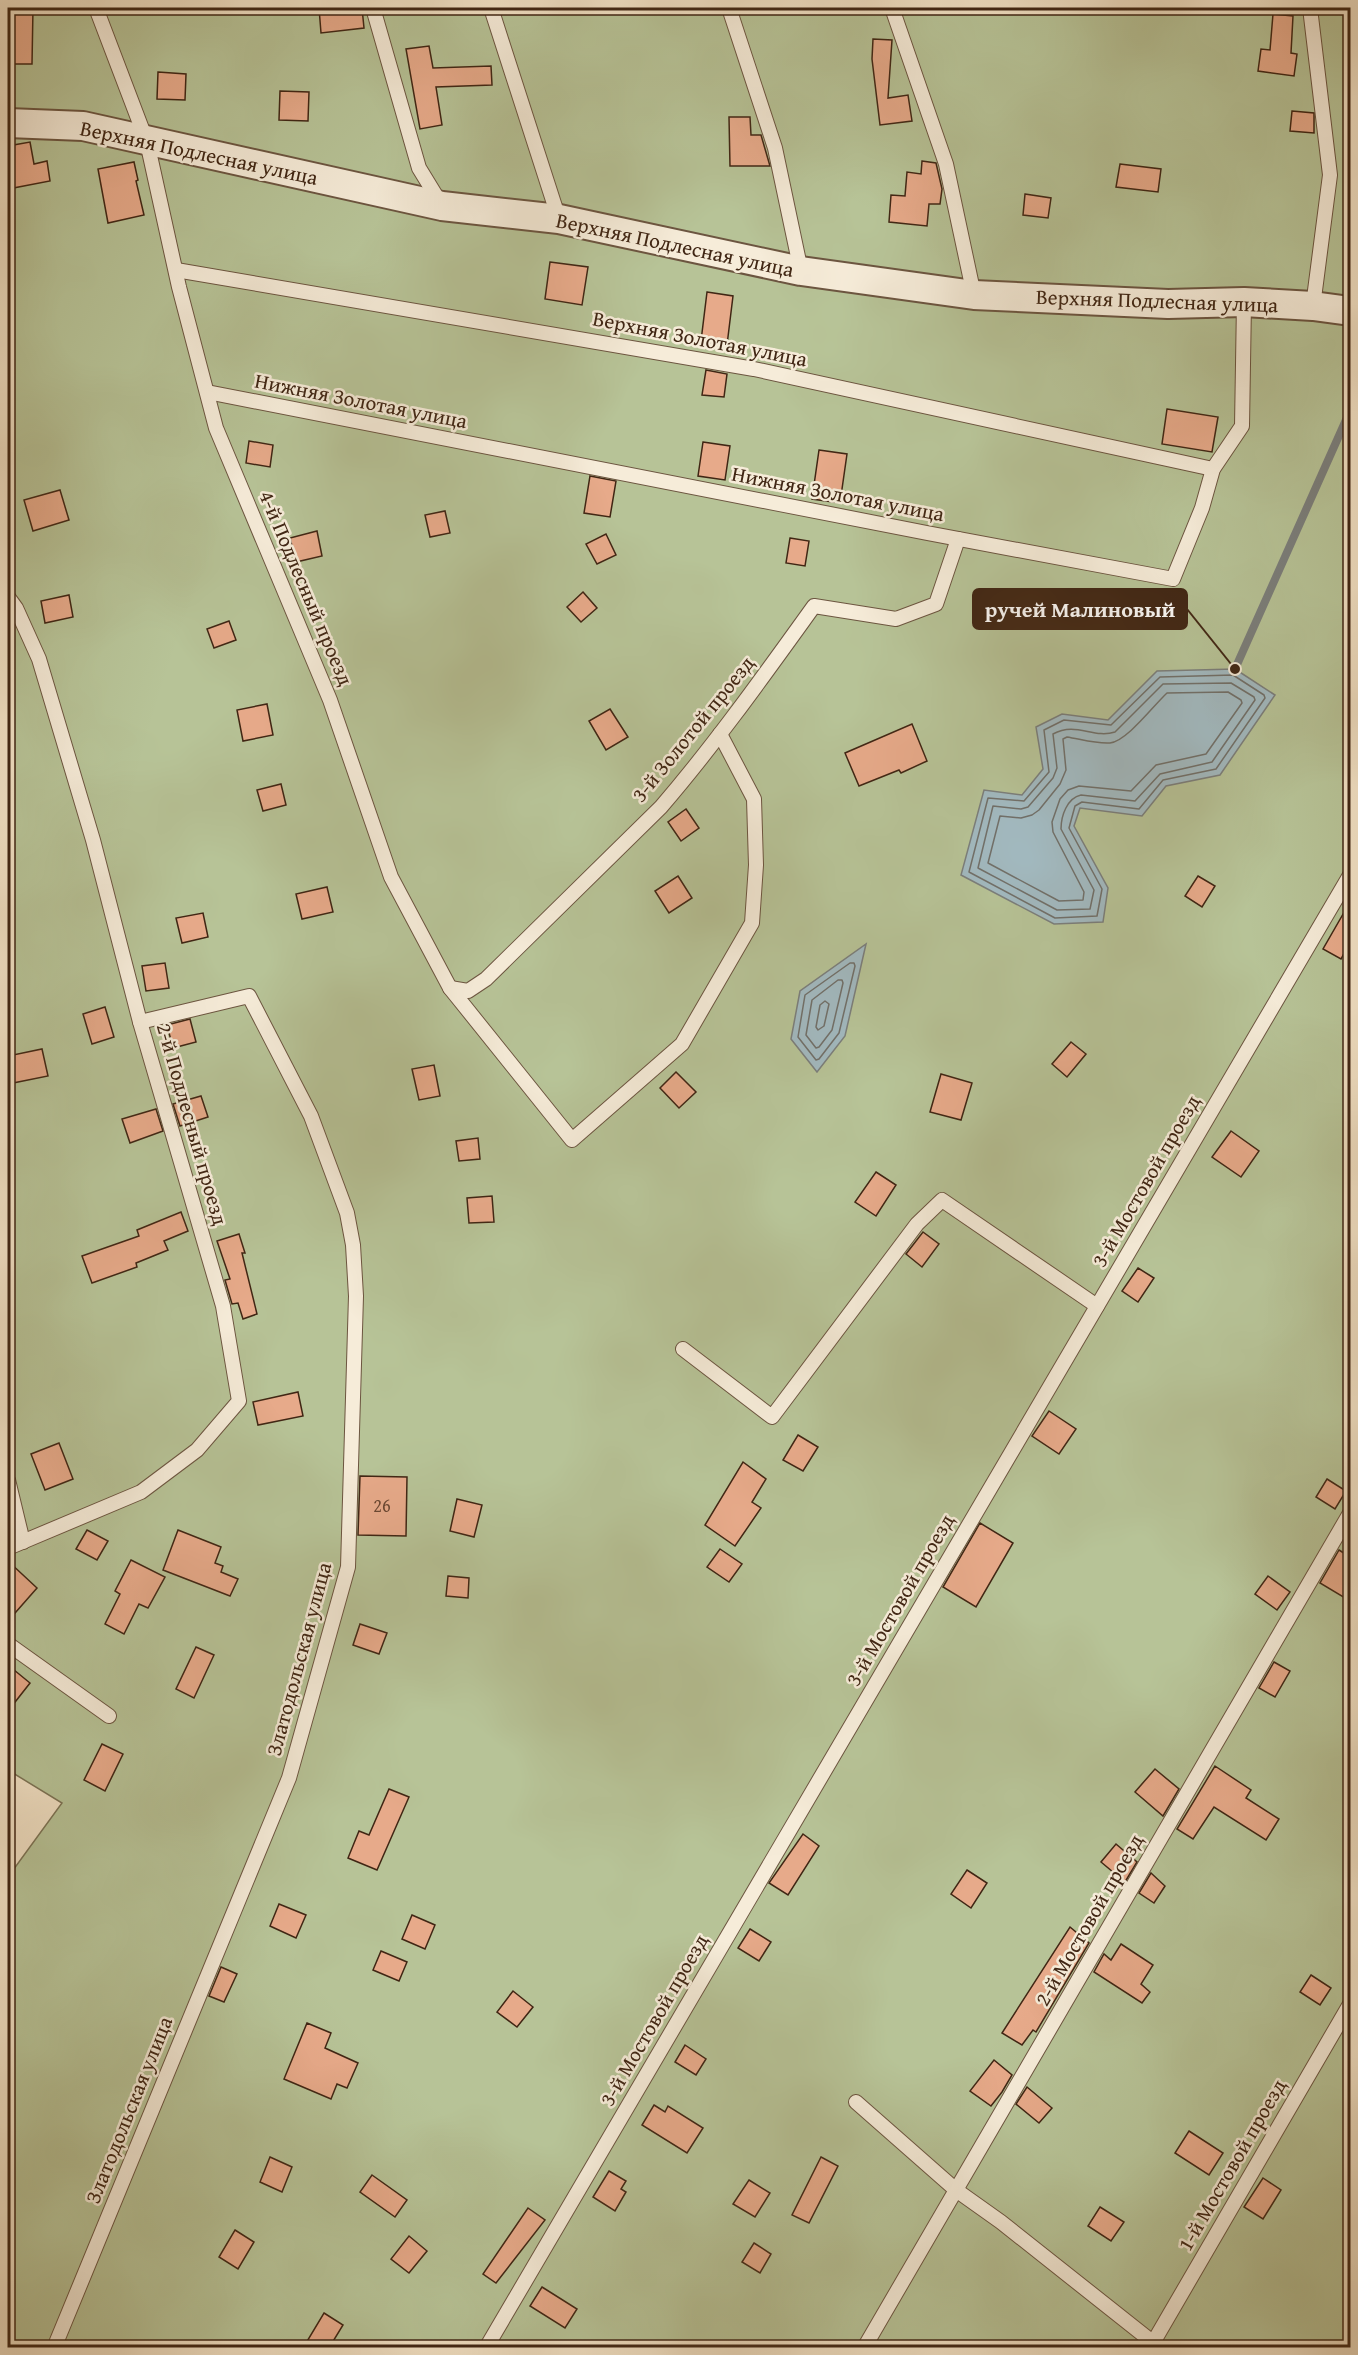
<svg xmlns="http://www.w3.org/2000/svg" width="1358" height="2355" font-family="'Gentium Book Plus',serif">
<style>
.green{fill:#b7c397;stroke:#7c7456;stroke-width:1.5}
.water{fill:#a2bac1;stroke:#7b7f7c;stroke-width:1.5}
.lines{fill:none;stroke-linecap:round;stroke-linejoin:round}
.shore{stroke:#71706a;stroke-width:1.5}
.stream{stroke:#7b7f7c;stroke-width:8}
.building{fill:#e7aa8a;stroke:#402614;stroke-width:1.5}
.lane-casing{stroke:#6c5540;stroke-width:16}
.street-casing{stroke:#6c5540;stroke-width:32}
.lane{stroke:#f6ecd9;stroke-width:14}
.street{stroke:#f6ecd9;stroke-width:28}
.labels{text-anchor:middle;stroke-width:5;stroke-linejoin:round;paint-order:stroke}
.number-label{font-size:18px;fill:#6a4732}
.street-label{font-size:21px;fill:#402614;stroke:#f6ecd9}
.leader{fill:none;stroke:#402614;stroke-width:2}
.callout-dot{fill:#402614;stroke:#f6ecd9;stroke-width:2}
.callout{fill:#402614;stroke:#402614;stroke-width:2}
.callout-label{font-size:22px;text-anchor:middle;font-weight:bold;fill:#fff}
</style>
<rect width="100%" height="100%" fill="#f1e1c5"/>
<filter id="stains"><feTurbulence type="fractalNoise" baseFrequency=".00333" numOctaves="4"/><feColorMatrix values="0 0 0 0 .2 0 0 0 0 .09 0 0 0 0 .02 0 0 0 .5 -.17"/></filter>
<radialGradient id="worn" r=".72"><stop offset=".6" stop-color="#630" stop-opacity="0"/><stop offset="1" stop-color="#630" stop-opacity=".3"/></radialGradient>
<path class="green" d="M8,8H1350V2347H8V1877L62,1803L8,1770Z"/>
<g class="water">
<path d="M1235,669L1275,695L1220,775L1166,786L1142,816L1080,808L1074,826L1108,888L1103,922L1054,924L961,875L984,790L1022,795L1043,769L1036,727L1062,714L1108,720L1157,671Z"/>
<path d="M866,944L845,1036L817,1072L791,1039L800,991Z"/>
</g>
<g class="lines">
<g class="shore">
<path d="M1233,675L1264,695L1265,698L1216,769L1163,780L1139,809L1082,802L1075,806L1069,828L1102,889L1097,916L1055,918L969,872L988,798L1024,801L1049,772L1044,730L1064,720L1111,725L1160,677Z"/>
<path d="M1231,683L1254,697L1255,700L1212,762L1160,774L1135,801L1081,795C1067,798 1061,816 1061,829L1094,890L1090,909L1057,910L978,868L993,806L1021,809L1028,807L1053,778L1057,768L1053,734C1076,721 1093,739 1115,732L1163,684Z"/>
<path d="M1228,692L1241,700L1242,703L1206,754L1156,765L1131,791L1079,786L1068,790L1060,799L1052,822L1053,832L1084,892L1083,900L1059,901L988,863L1000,816L1021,818L1032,815L1039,810L1060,784L1066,770L1063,739L1067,737C1080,739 1096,744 1110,743C1127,741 1153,706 1167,693Z"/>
<path d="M850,963H854L855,966L839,1033L819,1059L816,1060L798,1037L805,995Z"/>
<path d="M838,980H842L843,983L832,1030L819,1047L816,1048L806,1035L812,1000Z"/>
<path d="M825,1001L829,1004L824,1026L818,1030L816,1027L820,1005Z"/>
</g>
<path class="stream" d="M1235,669L1350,411"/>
</g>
<g class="building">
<path d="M9,8H33L32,64H8Z"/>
<path d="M319,8H362L364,28L321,33Z"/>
<path d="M1273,14L1293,16L1291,53L1297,54L1294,76L1258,71L1261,49L1270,50Z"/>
<path d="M873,39L892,40L888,98L908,95L912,121L880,125L872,59Z"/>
<path d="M429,46L433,68L491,66L492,85L436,87L442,125L420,129L406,49Z"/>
<path d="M158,72L186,74L185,100L157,99Z"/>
<path d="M280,91L309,92L308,121L279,120Z"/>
<path d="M1292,111L1314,113V133L1290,131Z"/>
<path d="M729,117H750L751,135H761L770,166H730Z"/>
<path d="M30,142L34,164L47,161L50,181L8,189V146Z"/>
<path d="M922,161L936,163L942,189L940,204H929L927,226L889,222L891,195L905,196L907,172L921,174Z"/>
<path d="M134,162L138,180L136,181L144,215L108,223L98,169Z"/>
<path d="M1120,164L1161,169L1158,192L1116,187Z"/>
<path d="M1025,194L1051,198L1048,218L1023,215Z"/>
<path d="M550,262L588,267L582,305L545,299Z"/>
<path d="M707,292L733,296L727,345L701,341Z"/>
<path d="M706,370L727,374L724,397L702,395Z"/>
<path d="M1167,409L1218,417L1212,452L1162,444Z"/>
<path d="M249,441L273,445L270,467L246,463Z"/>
<path d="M703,442L730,446L725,480L698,476Z"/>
<path d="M819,450L847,454L840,503L812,499Z"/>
<path d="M590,476L616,481L610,517L584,513Z"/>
<path d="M60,490L69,520L33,531L24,500Z"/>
<path d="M445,511L450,533L430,537L425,515Z"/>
<path d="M317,531L322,556L296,562L290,538Z"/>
<path d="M606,534L616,555L597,564L586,544Z"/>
<path d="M790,538L809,541L805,566L786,563Z"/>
<path d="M583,592L597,608L581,622L567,607Z"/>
<path d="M69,595L73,617L45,623L41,601Z"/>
<path d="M229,621L236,640L214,648L207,629Z"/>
<path d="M267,704L273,735L243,741L237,710Z"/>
<path d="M610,709L628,737L606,750L589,721Z"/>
<path d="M912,724L927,761L901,773L899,770L859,786L845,753Z"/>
<path d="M281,784L286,805L263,811L257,790Z"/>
<path d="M686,809L699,828L681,841L668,822Z"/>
<path d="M678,876L692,898L669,913L655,891Z"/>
<path d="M1198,876L1215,886L1202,907L1185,896Z"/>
<path d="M327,887L333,912L302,919L296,894Z"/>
<path d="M1350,902V942L1341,959L1323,949Z"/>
<path d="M203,913L208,937L182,943L176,918Z"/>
<path d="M165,963L169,988L146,991L142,966Z"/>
<path d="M105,1007L114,1037L92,1044L83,1014Z"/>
<path d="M190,1019L196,1042L173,1048L167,1025Z"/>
<path d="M1071,1042L1086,1054L1067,1077L1052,1064Z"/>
<path d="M42,1049L48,1076L8,1084V1056Z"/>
<path d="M434,1065L440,1096L419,1100L412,1069Z"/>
<path d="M676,1072L696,1092L679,1108L660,1088Z"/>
<path d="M941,1074L972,1083L961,1120L930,1112Z"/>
<path d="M201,1096L208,1117L180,1126L173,1104Z"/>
<path d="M156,1109L163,1131L130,1143L122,1119Z"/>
<path d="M1231,1131L1259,1151L1241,1177L1212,1157Z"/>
<path d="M478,1138L480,1159L459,1161L456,1141Z"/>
<path d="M876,1172L896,1185L876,1216L855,1202Z"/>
<path d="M492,1196L494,1222L469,1223L467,1198Z"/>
<path d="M181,1212L188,1231L164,1241L168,1250L136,1263L137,1267L92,1283L82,1256L139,1236L137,1230Z"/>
<path d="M923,1232L939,1244L922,1267L906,1254Z"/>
<path d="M239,1234L245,1253H242L257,1314L243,1319L238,1303L232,1304L225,1280L230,1279L217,1241Z"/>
<path d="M1138,1268L1154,1278L1138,1302L1122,1291Z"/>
<path d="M298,1392L303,1416L258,1425L253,1402Z"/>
<path d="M1049,1411L1076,1429L1059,1454L1032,1436Z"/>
<path d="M798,1435L818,1447L803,1471L783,1460Z"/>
<path d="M59,1443L73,1479L45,1490L31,1454Z"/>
<path d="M743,1462L766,1479L752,1502L761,1508L735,1546L705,1525Z"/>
<path d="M360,1476L407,1477L406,1536L358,1535Z"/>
<path d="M1327,1479L1346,1491L1335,1509L1316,1497Z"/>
<path d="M457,1499L482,1505L474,1537L450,1531Z"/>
<path d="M980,1523L1013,1543L976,1607L943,1587Z"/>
<path d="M87,1530L108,1541L97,1560L76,1549Z"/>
<path d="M178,1530L221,1547L215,1563L223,1566L221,1572L238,1579L230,1596L163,1570Z"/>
<path d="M720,1549L742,1564L729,1582L707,1567Z"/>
<path d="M1339,1550L1350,1557V1601L1320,1583Z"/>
<path d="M131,1560L165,1577L148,1608L139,1604L124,1634L105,1624L120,1594L115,1591Z"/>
<path d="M8,1561L37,1588L8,1621Z"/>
<path d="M448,1576L469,1578L468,1598L446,1596Z"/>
<path d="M1268,1576L1290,1592L1277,1610L1255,1594Z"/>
<path d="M360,1624L387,1633L379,1654L353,1645Z"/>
<path d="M196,1647L214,1655L194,1698L176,1689Z"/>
<path d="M1274,1662L1290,1671L1275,1697L1259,1688Z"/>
<path d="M8,1665L30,1683L8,1711Z"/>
<path d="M102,1744L123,1754L105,1791L84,1780Z"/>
<path d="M1215,1766L1251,1790L1246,1798L1279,1819L1266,1840L1214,1807L1193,1839L1177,1829Z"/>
<path d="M1155,1769L1179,1789L1163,1816L1135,1792Z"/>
<path d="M389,1789L409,1797L377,1870L348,1858L359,1831L369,1835Z"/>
<path d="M803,1834L819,1846L788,1895L769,1883Z"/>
<path d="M1116,1844L1137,1862L1125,1882L1101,1862Z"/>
<path d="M967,1870L987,1883L971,1908L951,1894Z"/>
<path d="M1151,1873L1165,1886L1154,1903L1139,1893Z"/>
<path d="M279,1904L306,1915L296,1938L270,1926Z"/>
<path d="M412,1915L435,1925L425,1949L402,1939Z"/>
<path d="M1070,1927L1089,1943L1036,2032L1033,2030L1022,2045L1002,2033Z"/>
<path d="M750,1929L771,1942L759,1961L738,1948Z"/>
<path d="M1121,1944L1153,1965L1141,1984L1150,1992L1142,2003L1094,1972L1104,1954L1111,1960Z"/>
<path d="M381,1951L407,1962L399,1981L373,1970Z"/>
<path d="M221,1967L237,1974L224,2002L209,1996Z"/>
<path d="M1311,1975L1331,1988L1320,2005L1300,1992Z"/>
<path d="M513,1991L533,2007L517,2027L497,2012Z"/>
<path d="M307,2023L331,2033L325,2048L358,2063L347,2088L337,2084L331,2099L284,2079Z"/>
<path d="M685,2045L706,2059L696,2075L675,2062Z"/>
<path d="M994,2060L1012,2075L1002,2092L991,2106L970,2091Z"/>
<path d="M1027,2087L1052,2108L1039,2123L1016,2104Z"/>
<path d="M654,2105L665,2112L668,2106L703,2128L687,2153L642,2125Z"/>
<path d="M1189,2131L1223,2153L1209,2175L1175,2153Z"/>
<path d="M270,2157L292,2167L282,2192L260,2182Z"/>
<path d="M821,2157L838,2166L809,2223L792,2215Z"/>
<path d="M609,2171L626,2181L621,2189L626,2192L615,2211L593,2197Z"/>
<path d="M372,2175L407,2200L395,2217L360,2192Z"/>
<path d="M1263,2178L1281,2190L1263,2219L1244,2207Z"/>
<path d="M749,2180L770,2193L755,2217L733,2204Z"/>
<path d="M1100,2207L1124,2222L1111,2241L1088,2226Z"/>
<path d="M528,2208L545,2220L496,2283L483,2274Z"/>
<path d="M235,2230L254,2242L238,2269L219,2257Z"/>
<path d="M409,2236L427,2251L409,2273L391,2259Z"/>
<path d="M754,2243L771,2254L760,2273L742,2262Z"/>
<path d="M542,2287L577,2309L565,2328L530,2306Z"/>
<path d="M324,2313L343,2325L329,2348H303Z"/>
</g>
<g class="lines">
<g class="lane-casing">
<g id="lane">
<path d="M96,8L147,142L179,287L216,428L330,700L391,877L450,988L572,1140L682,1044L752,923L756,865L754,799L720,734"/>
<path d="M373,8L419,168L441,204"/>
<path d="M491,8L559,219"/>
<path d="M729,8L775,148L801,271"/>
<path d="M892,8L946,164L974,295"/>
<path d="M1310,8L1330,175L1313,306"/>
<path d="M176,270L754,369L1213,469"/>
<path d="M207,392L927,533L1173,579L1202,508L1213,469L1242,426L1244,302"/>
<path d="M8,597L16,608L39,659L93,840L140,1022L223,1306L239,1401L197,1450L141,1492L8,1548"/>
<path d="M450,988L468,991L486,979L661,807C716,743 765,674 814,606L896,619L936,604L958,539"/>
<path d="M683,1349L772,1417L917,1224L942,1200L1097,1306"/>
<path d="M8,1480L23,1542"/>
<path d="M8,1644L109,1716"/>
<path d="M856,2102L956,2190L1001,2222L1160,2348"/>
<path d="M54,2348L289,1778L348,1567L356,1296L353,1245L347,1213L311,1116L249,996L140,1022"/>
<path d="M486,2348L1350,875"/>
<path d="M864,2348L1350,1513"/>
<path d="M1150,2348L1350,2004"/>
</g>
</g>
<g class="street-casing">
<path id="street" d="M8,123L83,126L442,206L559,219L801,271L974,295L1168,304L1244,302L1313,306L1350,311"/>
</g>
<use href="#lane" class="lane"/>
<use href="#street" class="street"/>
</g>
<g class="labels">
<g class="number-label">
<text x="382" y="1512">26</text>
</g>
<g class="street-label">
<text transform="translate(199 153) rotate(12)" y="7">Верхняя Подлесная улица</text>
<text transform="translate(675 245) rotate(12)" y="7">Верхняя Подлесная улица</text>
<text transform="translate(1157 301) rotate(2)" y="7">Верхняя Подлесная улица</text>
<text transform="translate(700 339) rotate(11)" y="7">Верхняя Золотая улица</text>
<text transform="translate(361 401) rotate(11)" y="7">Нижняя Золотая улица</text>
<text transform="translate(838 494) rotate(11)" y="7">Нижняя Золотая улица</text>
<text transform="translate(306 588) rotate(67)" y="7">4-й Подлесный проезд</text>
<text transform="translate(693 729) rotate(-51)" y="7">3-й Золотой проезд</text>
<text transform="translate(192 1124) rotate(74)" y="7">2-й Подлесный проезд</text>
<text transform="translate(1146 1181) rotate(-60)" y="7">3-й Мостовой проезд</text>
<text transform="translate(900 1600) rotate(-60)" y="7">3-й Мостовой проезд</text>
<text transform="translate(299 1659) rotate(-75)" y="7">Златодольская улица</text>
<text transform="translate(1089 1920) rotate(-60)" y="7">2-й Мостовой проезд</text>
<text transform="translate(654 2020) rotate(-60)" y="7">3-й Мостовой проезд</text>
<text transform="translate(129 2110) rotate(-68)" y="7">Златодольская улица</text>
<text transform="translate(1232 2165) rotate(-60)" y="7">1-й Мостовой проезд</text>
</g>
</g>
<path class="leader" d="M1235 669L1187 609"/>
<circle class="callout-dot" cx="1235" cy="669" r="6"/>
<rect class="callout" x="973" y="589" width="214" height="40" rx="6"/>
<g class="callout-label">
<text x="1080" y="617">ручей Малиновый</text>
</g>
<rect width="1358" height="2355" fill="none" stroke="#f1e1c5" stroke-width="30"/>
<rect x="9" y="9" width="1340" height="2337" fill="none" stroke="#402614" stroke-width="3"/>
<rect x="15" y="15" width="1328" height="2325" fill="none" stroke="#402614" stroke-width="1.5"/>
<rect width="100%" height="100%" filter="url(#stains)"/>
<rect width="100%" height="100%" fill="url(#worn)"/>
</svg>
